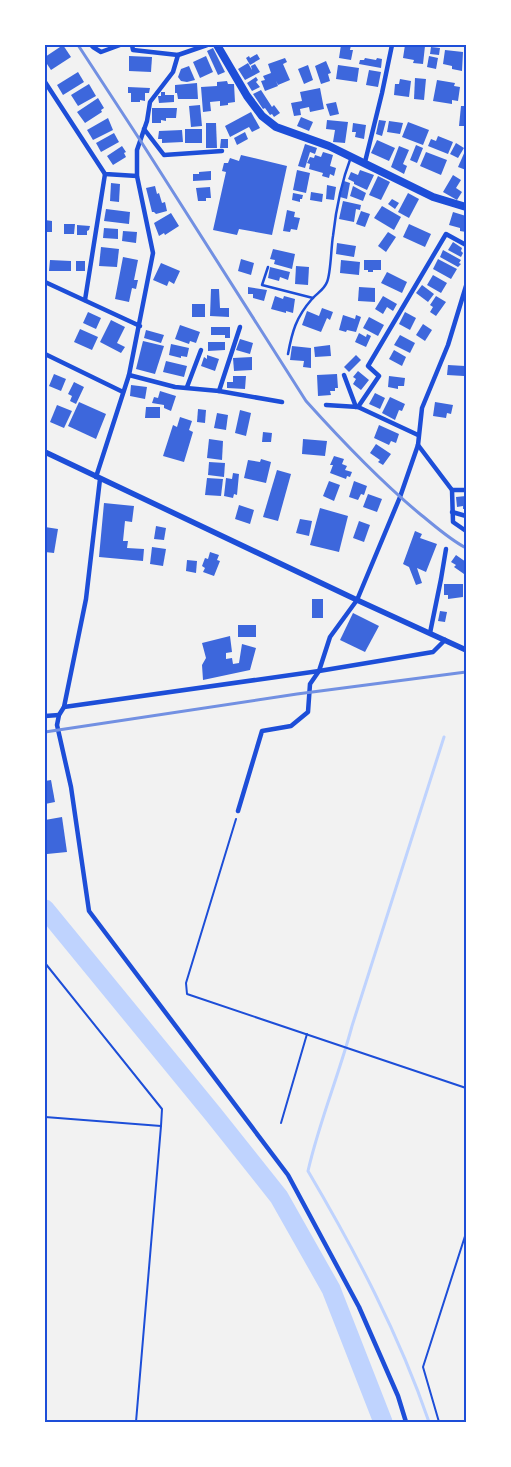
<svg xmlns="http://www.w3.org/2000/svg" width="511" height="1467" font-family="Karla,sans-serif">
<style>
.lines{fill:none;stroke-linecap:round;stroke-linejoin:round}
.stream{stroke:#bfd3fe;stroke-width:3}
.river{stroke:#bfd3fe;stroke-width:19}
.building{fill:#3d67dc}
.path{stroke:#1d4ed8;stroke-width:2}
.service{stroke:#1d4ed8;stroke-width:2.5}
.minor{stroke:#1d4ed8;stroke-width:4.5}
.tertiary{stroke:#1d4ed8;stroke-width:5.5}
.primary{stroke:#1d4ed8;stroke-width:8}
.rail{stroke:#7290e2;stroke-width:3}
.neatline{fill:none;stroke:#1d4ed8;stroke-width:2}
</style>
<rect width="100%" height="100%" fill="#f2f2f2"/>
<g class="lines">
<path class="stream" d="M429,1422C399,1334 355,1251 308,1171C319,1122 339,1075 352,1026L444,737"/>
<path class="river" d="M45,909L213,1114L279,1197L331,1289L383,1422"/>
</g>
<g class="building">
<path d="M63,45L71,57L51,70L45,61V57Z"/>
<path d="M341,45H351L350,50H353L351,60L339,58Z"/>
<path d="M405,45L425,46L423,64L413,63L414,60L403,58Z"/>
<path d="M431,47L440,48L439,55L430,54Z"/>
<path d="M213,48L225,72L218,75L207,51Z"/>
<path d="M445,50L463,52L462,71L452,69V66L443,64Z"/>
<path d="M257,54L260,59L250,65L246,58L249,56L250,58Z"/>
<path d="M129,56L152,57L151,72L129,71Z"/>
<path d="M206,56L213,72L200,78L193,62Z"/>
<path d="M429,56L438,58L436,69L427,67Z"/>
<path d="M285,58L287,62L283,64L290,80L278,85L276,81L278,86L265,91L261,81L265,80L263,76L271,73L268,64Z"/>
<path d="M365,58L376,60L377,58L382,59L381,68L359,64L360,60H364Z"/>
<path d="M326,61L331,73L328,74L330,81L321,84L315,66Z"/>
<path d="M248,63L252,70L251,66L255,64L260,72L245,80L238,69Z"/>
<path d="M308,65L313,80L304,84L298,69Z"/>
<path d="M338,65L359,68L357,82L336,79Z"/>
<path d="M189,66L195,80L187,82L181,81L178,77L181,69Z"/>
<path d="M369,70L381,72L378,87L366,85Z"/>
<path d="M78,72L84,82L63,95L57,85Z"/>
<path d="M256,77L258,80L256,82L260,87L252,91L247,83Z"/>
<path d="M415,78L426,79L424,100L414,99Z"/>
<path d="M400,79L411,81L409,97L394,95L395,84H399Z"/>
<path d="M437,80L455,83L454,86L460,87L458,101L452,100V104L433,101Z"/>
<path d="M227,81L228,84H234L235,102L228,103V105L220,106V101L210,102L211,111L203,112L201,87L217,86V82Z"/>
<path d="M197,83L198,99H178L177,93H175V85Z"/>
<path d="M89,84L96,96L78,106L71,95Z"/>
<path d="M128,87L150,88L149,93H145V101L140,100V102H131V93H128Z"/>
<path d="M320,88L324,109L310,112L309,107L300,109L301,115L294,116L291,103L302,101L300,92Z"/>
<path d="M261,90L272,107L274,105L280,113L274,117L272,114L270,115L265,108L263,109L253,94Z"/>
<path d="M161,92H165V95H174V102L159,103L158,96H161Z"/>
<path d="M98,98L104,108L101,110L102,112L85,123L77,112Z"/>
<path d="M336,102L339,114L330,116L326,104Z"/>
<path d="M200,105L202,126L191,127L189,106Z"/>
<path d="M461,106H466V126H459Z"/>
<path d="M152,108H177L176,118H166V121L161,120V123H152Z"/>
<path d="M251,112L260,128L252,132L249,127L230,137L225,126Z"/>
<path d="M301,117L313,122L309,131L297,126Z"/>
<path d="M108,118L113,130L93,140L87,130Z"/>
<path d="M327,120L348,122L345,143L333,142L335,130L326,129Z"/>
<path d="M379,120L386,121L382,136L376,134Z"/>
<path d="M389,121L403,123L400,134L387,132Z"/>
<path d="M408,122L429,130L423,145L402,137Z"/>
<path d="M206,123H216L217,148H206Z"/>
<path d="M353,123L366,125L364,139L355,137L356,132H352Z"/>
<rect x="185" y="129" width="17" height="14"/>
<path d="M182,130L183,142L162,143V139H158L159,131Z"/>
<path d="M245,132L248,139L237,145L234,138Z"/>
<path d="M114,133L119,142L101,152L96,143Z"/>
<path d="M438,136L453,142L448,154L428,146L431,139L436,141Z"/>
<path d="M221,139H228V148H220Z"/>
<path d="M377,140L395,148L389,161L371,153Z"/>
<path d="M456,143L464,148L458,158L450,154Z"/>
<path d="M305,144L317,148L315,154L310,152L305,168L298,166Z"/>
<path d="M416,145L423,148L417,163L410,160Z"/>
<path d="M122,146L126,152L124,153L126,157L113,165L107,156Z"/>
<path d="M399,146L409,150L403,164L407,166L404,174L391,167Z"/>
<path d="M466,149V170L458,167Z"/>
<path d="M323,152L333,155L330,166L336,168L334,176L330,174L329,178L322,176L323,173L309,169L310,164L307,163L310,157L314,158L315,155L321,157Z"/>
<path d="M426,152L447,160L441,175L420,166Z"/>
<path d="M241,155L287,166L272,235L239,229L237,235L213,230L226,172L222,171L224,163H228L230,158L239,161Z"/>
<path d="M297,170L310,173L306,193L293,190Z"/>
<path d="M360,170L374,175L367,190L354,184V182L348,179L351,172L358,175Z"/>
<path d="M211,171V180L193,181V174H199V172Z"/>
<path d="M453,175L461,180L456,188L462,192L457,200L443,192Z"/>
<path d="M378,176L390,182L381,200L369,195Z"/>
<path d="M344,181L350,183L347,199L340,197Z"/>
<path d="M111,183L120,184L119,202L110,201Z"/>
<path d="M327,185L336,187L334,200L326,199Z"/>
<path d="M155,186L157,194L159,193L162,203L165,202L167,211L156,214L154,212H152L146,188Z"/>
<path d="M353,186L366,193L363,201L350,196Z"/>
<path d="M210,187L211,198H206V201H198L196,188Z"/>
<path d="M311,192L323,194L322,202L310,200Z"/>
<path d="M293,193L303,195L302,199H300V202L292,200Z"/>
<path d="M408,193L419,199L409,218L398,212Z"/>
<path d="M392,199L399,203L395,209L388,204Z"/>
<path d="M343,201L361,205L360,210L356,209L354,222L339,219Z"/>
<path d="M382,206L401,217L394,230L374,218Z"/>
<path d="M106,209L130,212L129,224L104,221Z"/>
<path d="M287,210L295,212L294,217L300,218L297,230L291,229L290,232L283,231Z"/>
<path d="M361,211L370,214L365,227L356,224Z"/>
<path d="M453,212L466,216V232L460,231V228L449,225Z"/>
<path d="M171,213L179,226L165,235L164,233L159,236L154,223Z"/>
<path d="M45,220L52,221V232H45Z"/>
<path d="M64,224H75L74,234H64Z"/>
<path d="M409,224L431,234L425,247L403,237Z"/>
<path d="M77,225L90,226L89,230L87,231V235H77Z"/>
<path d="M104,228L118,229V239L103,238Z"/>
<path d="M123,231L137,232L136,243L122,241Z"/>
<path d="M388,232L396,237L386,252L378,246Z"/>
<path d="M453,242L462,248L461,251L463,253L461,257L448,250Z"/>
<path d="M337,243L356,246L354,257L336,254Z"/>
<path d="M101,247L119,249L117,267L99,266Z"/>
<path d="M273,249L295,254L292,269L274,264L275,260L270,259Z"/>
<path d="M443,250L461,260L459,263L461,264L458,267L440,257Z"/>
<path d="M123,257L138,260L134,280H138L136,289L132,288L129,302L115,299Z"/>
<path d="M241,259L254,263L251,275L238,271Z"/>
<path d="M438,259L457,269L451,279L433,269Z"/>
<path d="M50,260L71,261V271H49Z"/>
<path d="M341,260L360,262L359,275L340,273Z"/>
<path d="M364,260H381V270H373V272H368V270H364Z"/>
<rect x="76" y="261" width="9" height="10"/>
<path d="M161,263L180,271L174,284L169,281L167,286L153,280Z"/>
<path d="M296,266L309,267L308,285L295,284Z"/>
<path d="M270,267L290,272L288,280L280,277L279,281L268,278Z"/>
<path d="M387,272L407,282L402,293L381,283Z"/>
<path d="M433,275L447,283L441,293L427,285Z"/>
<path d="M422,285L434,294L428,302L416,293Z"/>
<path d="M248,287L267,290L264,301L253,298V294H248Z"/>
<path d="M359,287L375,288V302L358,301Z"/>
<path d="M211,289H219L220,308H229V317L210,316Z"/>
<path d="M275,296L283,299L284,296L295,299L293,313L286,311V313L271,309Z"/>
<path d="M383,296L397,304L393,311L387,307L383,314L375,309Z"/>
<path d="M436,296L446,302L436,316L430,312L433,307L430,305Z"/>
<rect x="192" y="304" width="13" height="13"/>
<path d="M322,308L333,312L330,320L327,318L321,332L302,325L307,311L319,316Z"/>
<path d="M88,312L101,318L96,329L83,323Z"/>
<path d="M405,312L416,318L410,330L399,324Z"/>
<path d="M343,315L355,319L356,315L361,317L356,332L347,330L346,332L339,330Z"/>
<path d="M369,317L384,325L378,336L363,328Z"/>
<path d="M111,320L125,327L117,343L125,347L121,353L100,342Z"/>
<path d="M423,324L432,330L425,341L416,335Z"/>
<path d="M180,325L200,332L196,343L190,341L189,344L175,339Z"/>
<path d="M211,327H230V338H225V335H211Z"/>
<path d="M80,329L98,337L92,350L74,342Z"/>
<path d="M146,330L164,335L161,343L144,338Z"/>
<path d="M359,333L366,337L367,334L371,336L366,347L355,342Z"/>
<path d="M400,335L415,343L410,353L394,345Z"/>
<path d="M240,339L253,343L250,354L236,350Z"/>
<path d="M143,341L164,346L155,374L136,369Z"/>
<path d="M208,342H225V350L208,351Z"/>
<path d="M171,344L189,348L187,357L181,356V358L169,355Z"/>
<path d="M330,345L331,356L315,357L314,347Z"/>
<path d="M292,346L311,348V368L303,367L304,361L290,360Z"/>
<path d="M394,350L406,357L402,366L389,359Z"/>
<path d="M207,355L219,359L215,371L201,366L204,357L207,359Z"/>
<path d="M356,355L361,360L349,372L344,367Z"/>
<path d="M252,357V370L234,371L233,358Z"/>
<path d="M166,361L187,366L184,377L163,372Z"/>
<path d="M448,365L465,366L464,376L447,375Z"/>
<path d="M358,371L369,380L361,390L353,384L356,379L353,377Z"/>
<path d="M54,374L66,379L61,391L49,386Z"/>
<path d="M337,374L338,388H335V391H330L331,395L318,396L317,375Z"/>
<path d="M233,376H246L245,389L227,388V382H233Z"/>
<path d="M389,376L405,378L404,386H398V389L388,387Z"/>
<path d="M74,382L84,387L76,404L70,401L72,396L68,394Z"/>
<path d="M131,385L147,387L145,399L130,396Z"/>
<path d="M160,391L176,396L171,411L164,408V405L152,403L154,397L158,398Z"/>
<path d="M375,393L385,398L380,409L369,404Z"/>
<path d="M390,397L405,404L402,411L399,410L395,420L382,413Z"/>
<path d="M79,402L106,414L96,439L68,426Z"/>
<path d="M435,402L453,405L451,414L447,413L446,418L433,416Z"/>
<path d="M57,405L72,411L64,428L50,422Z"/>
<path d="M146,407H160V418H145Z"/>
<path d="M198,409L206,410L205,423L197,422Z"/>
<path d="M240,410L251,413L246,436L235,433Z"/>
<path d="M217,413L228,415L226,430L214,428Z"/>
<path d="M180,417L192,421L189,430L193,432L184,462L163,456L173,425L177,427Z"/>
<path d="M379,425L399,434L396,443L391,441L389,445L374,438Z"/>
<path d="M263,432L272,433L271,442H262Z"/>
<path d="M209,439L223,441L222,460L207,458Z"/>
<path d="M303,439L327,441L325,456L302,454Z"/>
<path d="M376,444L391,454L383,465L378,462L380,460L370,453Z"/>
<path d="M334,456L344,459L342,464L347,466L345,470L352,472L350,477L347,476L346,479L330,473L333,465H330Z"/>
<path d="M261,459L271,462L266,483L244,478L248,460L260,462Z"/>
<path d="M209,462L225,463L224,477L208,475Z"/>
<path d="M277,470L291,474L278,521L263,517Z"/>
<path d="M233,473L239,474L237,495L234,494L233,498L224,496L226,478L232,479Z"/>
<path d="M207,478L223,479L221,496L205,495Z"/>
<path d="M329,481L340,485L334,501L323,496Z"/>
<path d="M354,481L367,486L364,495L361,494L358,500L349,497Z"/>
<path d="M368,494L382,499L377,512L363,507Z"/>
<path d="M466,496V509H463V506L457,507L456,497Z"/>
<path d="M104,503L134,506L132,522L125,521L123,541H128L127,548L144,549L143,561L99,557Z"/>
<path d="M239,505L254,510L250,524L235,519Z"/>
<path d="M320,508L348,516L339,552L310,545Z"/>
<path d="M300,519L312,521L309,536L296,533Z"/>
<path d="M359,521L370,525L364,542L353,538Z"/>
<path d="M156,526L166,528L164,540L154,539Z"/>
<path d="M45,527L58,529L54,553L45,552Z"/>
<path d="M415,531L422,534L420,538L437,544L426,572L417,568L422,583L416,585L409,567L403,564Z"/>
<path d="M152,547L166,549L163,566L150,564Z"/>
<path d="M210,552L219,555L217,560L220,561L214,576L203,572L205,568L202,566L205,558L208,559Z"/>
<path d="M456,555L466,562V572L464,574L454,567L456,565L451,562Z"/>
<path d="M187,560L197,561L196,573L186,571Z"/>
<path d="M444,584H463V597L448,599V595H444Z"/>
<rect x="312" y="599" width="11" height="19"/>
<path d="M440,611L447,612L445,622L438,621Z"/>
<path d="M353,613L379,626L365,652L340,640Z"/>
<rect x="238" y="625" width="18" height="12"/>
<path d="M230,636L232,652L226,653V659L232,658L233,664L239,663L242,644L256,648L250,670L203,680L202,665L206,658L202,643Z"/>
<path d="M51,780L55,802L45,804V781Z"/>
<path d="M62,817L67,852L47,854L45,841V820Z"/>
</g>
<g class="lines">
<g class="path">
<path d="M236,819L186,983L187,994L466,1088"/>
<path d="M45,963L162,1109L161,1126"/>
<path d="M45,1117L161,1126L136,1422"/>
<path d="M281,1123L307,1034"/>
<path d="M439,1422L423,1367L466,1233"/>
</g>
<g class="service">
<path d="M268,267L262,285L313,298"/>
<path d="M288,354C292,332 296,317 312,299C317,293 324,290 327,282C331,273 331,247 333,236C336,209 341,183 351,157"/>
</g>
<g class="minor">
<path d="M91,45L93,47L101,52L120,45"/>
<path d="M132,45L133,50L178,55"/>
<path d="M45,82L105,174L137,176"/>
<path d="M144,129L164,155L222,151"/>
<path d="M365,162L382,93L392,45"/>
<path d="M45,282L140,326"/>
<path d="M85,300L105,174"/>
<path d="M45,354L123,392"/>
<path d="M129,375L175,387L219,391L282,402"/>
<path d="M344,375L356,407"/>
<path d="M187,387L201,350"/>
<path d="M219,391L240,327"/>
<path d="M326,405L358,407L418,435"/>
<path d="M358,407L379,376L368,366L446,234L466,245"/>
<path d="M418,445L452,490L453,522L466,531"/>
<path d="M96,477L129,375L153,253L137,176V150L147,121L150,102L173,72L178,55L207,45"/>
<path d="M100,479L86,599L64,707L59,715L57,725L71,787L89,911L288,1175L359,1307L398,1396L406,1422"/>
<path d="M452,490H466"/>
<path d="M452,512L466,516"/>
<path d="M430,633L441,579L446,549"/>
<path d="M64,707L319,671L433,652L445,640"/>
<path d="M45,716L59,715"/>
<path d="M238,811L262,731L291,726L308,712L310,684L319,671L330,637L357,600L400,497L418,445L422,408L448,345L466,286"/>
</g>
<path class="tertiary" d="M45,452L357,600L466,650"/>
<path class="primary" d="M217,45L247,96L262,116L276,127L329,146L433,197L466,207"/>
<g class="rail">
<path d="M78,45L140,140L306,401C342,441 379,480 420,514C435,526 449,539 466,548"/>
<path d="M45,732L297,694L466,672"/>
</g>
</g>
<rect width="511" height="1467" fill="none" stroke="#ffffff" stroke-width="92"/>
<rect x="46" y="46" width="419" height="1375" class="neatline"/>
</svg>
